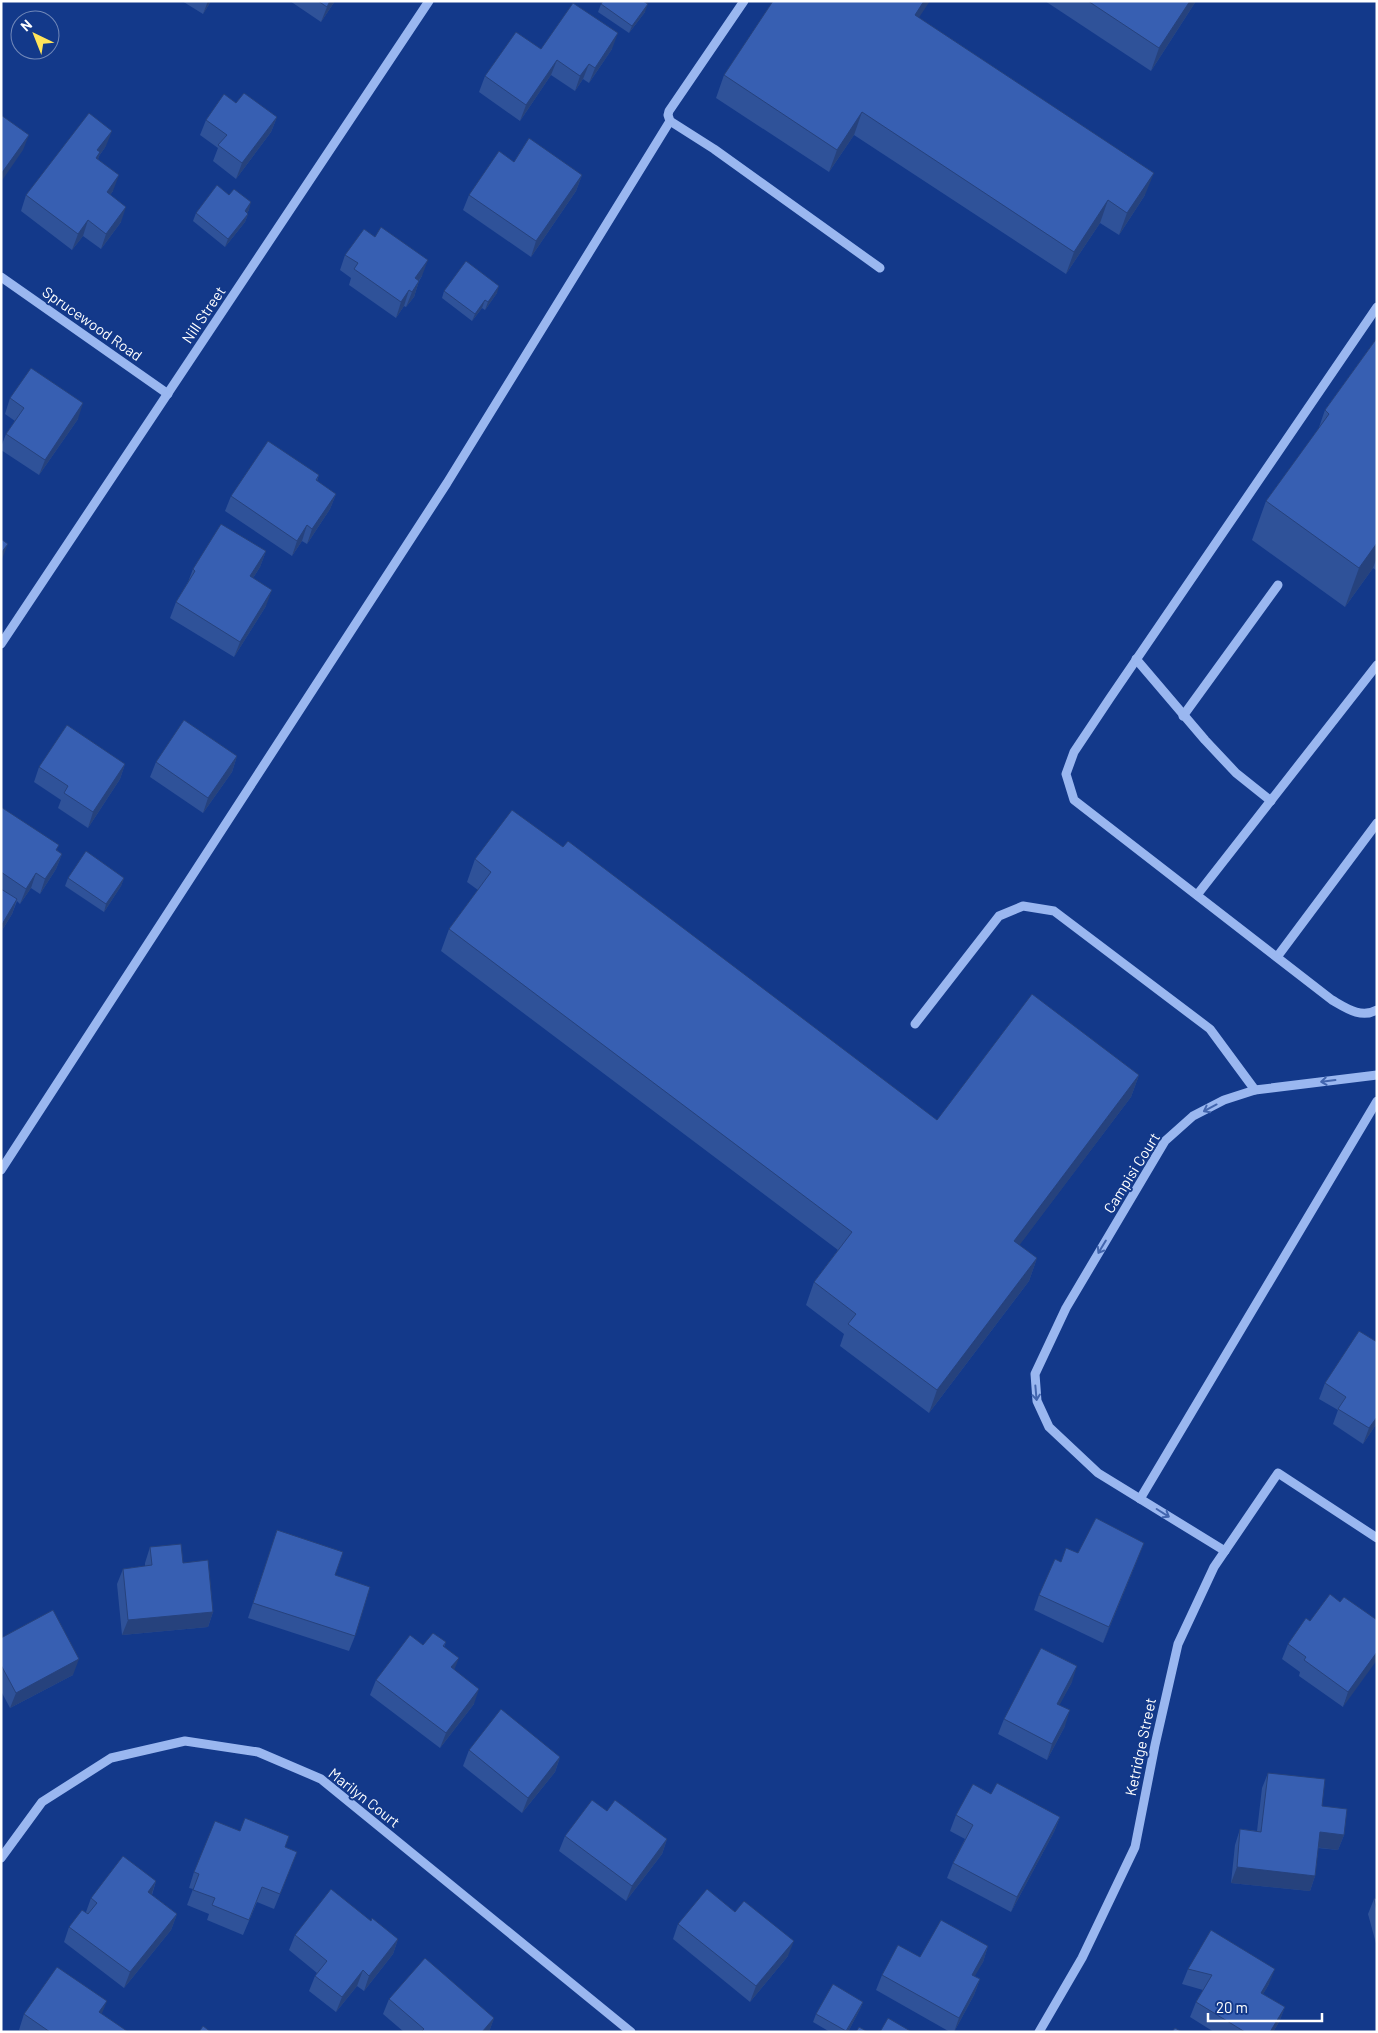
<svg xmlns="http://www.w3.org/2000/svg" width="1378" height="2033" font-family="Barlow,sans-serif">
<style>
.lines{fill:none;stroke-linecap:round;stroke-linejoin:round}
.minor{stroke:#9ab7f0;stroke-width:9}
.wall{fill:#2f5299}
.shaded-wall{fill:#26427d}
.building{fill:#375fb2;stroke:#26427d}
.oneway{stroke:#4265ae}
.labels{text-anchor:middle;stroke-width:4;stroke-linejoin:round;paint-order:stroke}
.street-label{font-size:15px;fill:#fff;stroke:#13398a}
</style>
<rect width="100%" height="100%" fill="#13398a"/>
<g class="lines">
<g class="minor">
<path d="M744,1L669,111L668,115L670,121L714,149L880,268"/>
<path d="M1,277L168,394"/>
<path d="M1377,307L1110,698L1074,752L1066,774L1074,800L1332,1000C1346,1008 1361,1019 1377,1010"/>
<path d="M1,644L429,1"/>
<path d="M1136,659L1205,740L1236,773L1271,801"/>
<path d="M1183,716L1278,585"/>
<path d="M1197,895L1377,665"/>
<path d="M1277,957L1377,823"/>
<path d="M915,1024L999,916L1023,906L1054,911L1210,1029L1255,1090"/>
<path d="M1,1170L447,483L670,121"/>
<path d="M1140,1499L1377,1101"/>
<path d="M1225,1551L1098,1473L1049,1427L1037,1401L1035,1374L1066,1308L1165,1141L1193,1116L1224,1100L1255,1090L1377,1075"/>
<path d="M1,1858L42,1802L111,1758L185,1741L258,1752L321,1779L631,2032"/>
<path d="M1039,2032L1082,1958L1135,1847L1155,1745L1178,1644L1214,1567L1278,1473L1377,1538"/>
</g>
</g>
<g class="wall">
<path d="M182,1H211L203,14Z"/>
<path d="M290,1H335L321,22Z"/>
<path d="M1045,1H1196L1151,71Z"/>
<path d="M601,4L645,12L629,33L598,12Z"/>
<path d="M919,18L1145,195L1119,235L1100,223L1066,274L854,135L829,172L716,98L724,75Z"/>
<path d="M541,49H612L589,83L583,79L575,91L551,75L520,121L479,92L485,76Z"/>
<path d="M236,103L277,117L271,132L236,179L213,161L218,148L200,135L206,120Z"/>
<path d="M106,146L99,156L98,159L113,191L110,195L121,222L101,249L83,236L72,250L21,211L26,195Z"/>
<path d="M514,162L582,175L576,191L531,257L463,210L469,195Z"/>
<path d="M249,210L247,213L248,214L245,222L225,247L193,221L196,213Z"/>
<path d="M345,255L422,276L419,281L414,297L406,307L404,306L396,318L349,285L351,278L340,270Z"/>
<path d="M444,291L497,293L485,310L482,308L472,321L442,298Z"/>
<path d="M1377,338V571L1373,568L1345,607L1252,540L1266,501L1318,430L1325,410Z"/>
<path d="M10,398L78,419L39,475L1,450V447L6,434L15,421L5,414Z"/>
<path d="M319,475L317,481L336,494L330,509L307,544L302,541L292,556L225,511L231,496Z"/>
<path d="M266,551L260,567L253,578L266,606L234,657L170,618L176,602L188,582L193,569Z"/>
<path d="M237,756L232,772L203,813L150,777L156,762Z"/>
<path d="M125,764L120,779L88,828L58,808L61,800L34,782L39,767Z"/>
<path d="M1,807L62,854L56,869L40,894L31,888L20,904L17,901L12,914L1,932Z"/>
<path d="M563,847L937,1120L1139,1075L1131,1097L1019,1245L1037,1258L1029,1281L929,1413L840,1346L844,1334L806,1305L814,1282L838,1250L441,951L449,929L478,890L467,882L475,859Z"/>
<path d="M68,878H124L121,886L104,912L65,886Z"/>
<path d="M1377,1342V1423L1363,1444L1333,1424L1338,1410L1319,1399L1325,1383Z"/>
<path d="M277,1530L335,1575L355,1636L349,1651L248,1618Z"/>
<path d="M150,1547L183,1563L213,1612L208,1627L122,1635L117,1584L123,1569L145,1566V1563Z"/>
<path d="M1078,1553L1138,1558L1103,1643L1034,1610L1039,1595L1061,1562Z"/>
<path d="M1340,1602L1377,1620L1343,1707L1299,1676L1300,1672L1282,1659L1288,1644Z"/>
<path d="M1,1638L73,1675L10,1708L1,1691Z"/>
<path d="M446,1642L444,1647L454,1670L474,1704L440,1748L370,1695L376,1680L423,1645Z"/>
<path d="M1072,1682L1059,1705L1065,1726L1047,1760L998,1734L1004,1719Z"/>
<path d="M469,1750L560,1757L555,1772L522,1813L463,1766Z"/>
<path d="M1268,1773L1322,1806L1344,1835L1338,1850L1318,1848L1315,1876L1310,1891L1231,1883L1235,1845L1240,1829L1257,1831L1262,1788Z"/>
<path d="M991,1794L1060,1817L1054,1832L1011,1912L947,1878L953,1863L965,1839L950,1831L956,1815Z"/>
<path d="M607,1811L667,1839L662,1854L626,1901L559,1851L565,1836Z"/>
<path d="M240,1831L285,1847L291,1867L274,1909L257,1902L243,1935L207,1920L209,1914L187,1905L193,1889L189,1888L194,1872Z"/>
<path d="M156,1881L152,1895L177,1914L171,1930L124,1988L64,1942L69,1927L86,1912L91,1898Z"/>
<path d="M1377,1898V1947L1368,1914L1374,1899Z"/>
<path d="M371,1921L398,1939L393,1954L364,1991L357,1986L336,2012L309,1991L315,1976L317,1973L289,1950L295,1935Z"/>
<path d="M678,1924L788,1956L750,2002L673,1939Z"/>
<path d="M988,1946L983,1962L974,1976L980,1979L974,1995L954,2032H950L876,1990L882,1975L920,1957Z"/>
<path d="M1188,1969L1269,1984L1263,1994L1285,2007L1279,2022L1273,2032H1214L1190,2017L1196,2002L1203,1990L1182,1984Z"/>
<path d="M389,1999L494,2018L489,2032H404L383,2014Z"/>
<path d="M863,2002L860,2009L848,2032H830L813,2022L816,2014Z"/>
<path d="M24,2014H102L127,2032H22L19,2030Z"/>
</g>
<g class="shaded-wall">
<path d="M208,1H211L203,14Z"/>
<path d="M330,1H335L321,22L327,7Z"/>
<path d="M924,1H930L906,37L915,15Z"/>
<path d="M1190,1H1196L1151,71L1159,48Z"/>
<path d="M648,4L645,12L629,33L632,26Z"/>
<path d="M618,33L612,49L589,83L595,68Z"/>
<path d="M557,60L551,75L520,121L526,105Z"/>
<path d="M589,64L583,79L575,91L580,76Z"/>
<path d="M862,112L854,135L829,172L837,150Z"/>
<path d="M277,117L271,132L236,179L242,163Z"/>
<path d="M112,131L106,146L99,156L95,168L97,150Z"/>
<path d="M29,135L23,150L1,182V174Z"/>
<path d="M1154,173L1145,195L1119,235L1127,213Z"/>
<path d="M119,175L113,191L101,207L107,192Z"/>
<path d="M582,175L576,191L531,257L536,241Z"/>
<path d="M1108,200L1100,223L1066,274L1074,252Z"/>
<path d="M251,202L249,210L242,219L245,211Z"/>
<path d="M126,207L121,222L101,249L106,234Z"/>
<path d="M248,214L245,222L225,247L228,239Z"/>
<path d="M88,220L83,236L72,250L78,234Z"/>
<path d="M428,260L422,276L411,291L415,278Z"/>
<path d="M419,281L414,297L406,307L412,292Z"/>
<path d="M499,286L497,293L485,310L488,302Z"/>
<path d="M409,290L404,306L396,318L401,302Z"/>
<path d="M485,300L482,308L472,321L475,314Z"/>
<path d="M83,403L78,419L39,475L45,460Z"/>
<path d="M336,494L330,509L307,544L312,529Z"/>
<path d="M307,525L302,541L292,556L297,541Z"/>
<path d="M1377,543V557L1373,568L1345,607L1359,568Z"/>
<path d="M8,544L2,559L1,560V553Z"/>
<path d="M266,551L260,567L244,592L250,576Z"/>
<path d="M272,590L266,606L234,657L240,642Z"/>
<path d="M237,756L232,772L203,813L208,798Z"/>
<path d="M125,764L120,779L88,828L93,812Z"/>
<path d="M62,854L56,869L40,894L45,879Z"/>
<path d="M36,873L31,888L20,904L26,889Z"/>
<path d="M124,878L121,886L104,912L106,904Z"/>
<path d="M17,899L12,914L1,932V926Z"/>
<path d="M1139,1075L1131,1097L1006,1263L1014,1241Z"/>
<path d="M1037,1258L1029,1281L929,1413L937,1390Z"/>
<path d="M1377,1417V1423L1363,1444L1369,1428Z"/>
<path d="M1144,1543L1138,1558L1103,1643L1109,1627Z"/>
<path d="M213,1612L208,1627L122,1635L128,1620Z"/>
<path d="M1377,1652V1660L1343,1707L1348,1692Z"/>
<path d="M459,1658L453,1673L451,1667Z"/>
<path d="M79,1659L73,1675L10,1708L16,1693Z"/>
<path d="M1077,1666L1072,1682L1052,1719L1057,1704Z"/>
<path d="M479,1689L474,1704L440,1748L446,1733Z"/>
<path d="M1070,1710L1065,1726L1047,1760L1052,1744Z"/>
<path d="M560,1757L555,1772L522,1813L528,1798Z"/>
<path d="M1060,1817L1054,1832L1011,1912L1017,1897Z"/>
<path d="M1320,1832L1344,1835L1338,1850L1314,1847Z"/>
<path d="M667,1839L662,1854L626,1901L632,1886Z"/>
<path d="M1237,1867L1315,1876L1310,1891L1231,1883Z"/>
<path d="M156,1881L151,1896L148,1892Z"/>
<path d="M177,1914L171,1930L124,1988L130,1972Z"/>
<path d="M398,1939L393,1954L364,1991L369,1976Z"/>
<path d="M794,1941L788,1956L750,2002L756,1986Z"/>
<path d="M988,1946L983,1962L967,1990L972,1975Z"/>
<path d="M1275,1969L1269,1984L1255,2008L1261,1993Z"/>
<path d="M363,1970L357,1986L336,2012L342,1997Z"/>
<path d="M980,1979L974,1995L954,2032L959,2018Z"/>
<path d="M107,2001L101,2016L99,2012Z"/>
<path d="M863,2002L860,2009L848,2032H846Z"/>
<path d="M1285,2007L1279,2022L1273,2032H1270Z"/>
<path d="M494,2018L489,2032H482Z"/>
</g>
<g class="building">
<path d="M318,1H330L327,7Z"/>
<path d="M603,1H643L648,4L632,26L601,4Z"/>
<path d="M773,1H924L915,15L1154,173L1127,213L1108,200L1074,252L862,112L837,150L724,75Z"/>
<path d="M1088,1H1190L1159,48Z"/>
<path d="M573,3L618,33L595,68L589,64L580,76L557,60L526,105L485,76L516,32L541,49Z"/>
<path d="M244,93L277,117L242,163L218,145L227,135L206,120L224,94L236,103Z"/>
<path d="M89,113L112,131L97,150L100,152L96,158L119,175L107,192L126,207L106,234L88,220L78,234L26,195Z"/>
<path d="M1,115L29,135L1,174Z"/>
<path d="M529,138L582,175L536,241L469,195L499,151L514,162Z"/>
<path d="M217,185L229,195L234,189L251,202L245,211L248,214L228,239L196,213Z"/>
<path d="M381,227L428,260L415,278L419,281L412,292L409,290L401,302L354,269L358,263L345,255L364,229L375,237Z"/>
<path d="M466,261L499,286L488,302L485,300L475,314L444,291Z"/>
<path d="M1377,338V543L1359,568L1266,501L1329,414L1325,410Z"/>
<path d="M31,368L83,403L45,460L6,434L24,408L10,398Z"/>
<path d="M268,441L319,475L316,480L336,494L312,529L307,525L297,541L231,496Z"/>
<path d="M221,524L266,551L250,576L272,590L240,642L176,602L195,571L193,569Z"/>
<path d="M1,539L8,544L1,553Z"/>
<path d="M184,720L237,756L208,798L156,762Z"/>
<path d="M67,725L125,764L93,812L64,793L68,786L39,767Z"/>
<path d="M1,807L59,845L56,850L62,854L45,879L36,873L26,889L1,872Z"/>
<path d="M512,810L563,847L568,841L937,1120L1032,994L1139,1075L1014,1241L1037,1258L937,1390L848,1324L856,1314L814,1282L852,1232L449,929L491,872L475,859Z"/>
<path d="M86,851L124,878L106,904L68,878Z"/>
<path d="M1,889L17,899L1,926Z"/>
<path d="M1359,1331L1377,1342V1417L1369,1428L1338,1409L1346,1397L1325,1383Z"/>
<path d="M1096,1518L1144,1543L1109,1627L1039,1595L1055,1559L1061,1562L1066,1548L1078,1553Z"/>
<path d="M277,1530L343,1552L335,1575L370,1587L355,1636L253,1603Z"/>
<path d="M181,1544L183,1563L208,1560L213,1612L128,1620L123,1569L152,1565L150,1547Z"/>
<path d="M1330,1594L1340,1602L1344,1597L1377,1620V1652L1348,1692L1304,1660L1306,1657L1288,1644L1306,1618L1310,1621Z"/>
<path d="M53,1610L79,1659L16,1693L1,1665V1638Z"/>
<path d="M433,1633L446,1642L443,1646L459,1658L451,1667L479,1689L446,1733L376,1680L410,1635L423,1645Z"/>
<path d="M1041,1648L1077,1666L1057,1704L1070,1710L1052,1744L1004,1719Z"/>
<path d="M501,1709L560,1757L528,1798L469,1750Z"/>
<path d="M1268,1773L1325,1779L1322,1806L1347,1809L1344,1835L1320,1832L1315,1876L1237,1867L1240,1829L1261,1832Z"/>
<path d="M997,1783L1060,1817L1017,1897L953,1863L973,1825L956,1815L973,1784L991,1794Z"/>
<path d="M592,1800L607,1811L615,1800L667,1839L632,1886L565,1836Z"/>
<path d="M245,1818L289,1836L285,1847L297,1852L280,1894L262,1887L249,1920L212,1905L215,1898L193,1890L199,1874L194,1872L215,1821L240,1831Z"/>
<path d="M123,1856L156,1881L148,1892L177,1914L130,1972L69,1927L82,1910L88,1914L97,1903L91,1898Z"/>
<path d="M331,1889L371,1921L372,1918L398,1939L369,1976L363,1970L342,1997L315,1976L327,1961L295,1935Z"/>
<path d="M707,1889L735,1912L744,1901L794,1941L756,1986L678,1924Z"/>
<path d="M1377,1898V1911L1374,1899Z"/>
<path d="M941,1920L988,1946L972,1975L980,1979L959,2018L882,1975L898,1945L920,1957Z"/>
<path d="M1211,1930L1275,1969L1261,1993L1285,2007L1270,2032H1245L1196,2002L1212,1975L1188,1969Z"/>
<path d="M425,1958L494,2018L482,2032H421L424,2029L389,1999Z"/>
<path d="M57,1967L107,2001L99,2012L127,2031L126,2032H50L24,2014Z"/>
<path d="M833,1984L863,2002L846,2031L816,2014Z"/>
<path d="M888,2018L912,2032H880Z"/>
<path d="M203,2026L211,2032H199Z"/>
<path d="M859,2027L868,2032H856Z"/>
<path d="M1175,2028L1182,2032H1172Z"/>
</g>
<defs><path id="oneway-shaft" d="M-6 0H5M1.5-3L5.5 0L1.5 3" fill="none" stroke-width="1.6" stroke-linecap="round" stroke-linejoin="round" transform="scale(1.25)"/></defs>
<g class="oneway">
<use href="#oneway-shaft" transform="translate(1328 1081) rotate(173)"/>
<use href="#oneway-shaft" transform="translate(1210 1108) rotate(152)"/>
<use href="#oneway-shaft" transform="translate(1102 1247) rotate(121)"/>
<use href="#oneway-shaft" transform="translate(1036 1393) rotate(85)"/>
<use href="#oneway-shaft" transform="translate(1163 1513) rotate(32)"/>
</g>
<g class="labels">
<g class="street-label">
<text transform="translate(204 315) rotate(-56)" y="5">Nill Street</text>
<text transform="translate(92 324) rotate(35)" y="5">Sprucewood Road</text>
<text transform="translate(1132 1173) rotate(-58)" y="5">Campisi Court</text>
<text transform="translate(1141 1747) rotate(-78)" y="5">Ketridge Street</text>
<text transform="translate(364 1798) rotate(38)" y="5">Marilyn Court</text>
</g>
</g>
<rect width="1378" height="2033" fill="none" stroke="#ffffff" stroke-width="5"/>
<g transform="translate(35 35) rotate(317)"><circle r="24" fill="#13398a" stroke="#7188b9"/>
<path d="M0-4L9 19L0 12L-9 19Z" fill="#ffe45a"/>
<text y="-8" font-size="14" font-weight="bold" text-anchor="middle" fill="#ffffff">N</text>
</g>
<path d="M1208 2013v8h114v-8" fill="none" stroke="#ffffff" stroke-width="2.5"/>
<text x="1216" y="2013" font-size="15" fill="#ffffff" stroke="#13398a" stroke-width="4" paint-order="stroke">20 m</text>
</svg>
